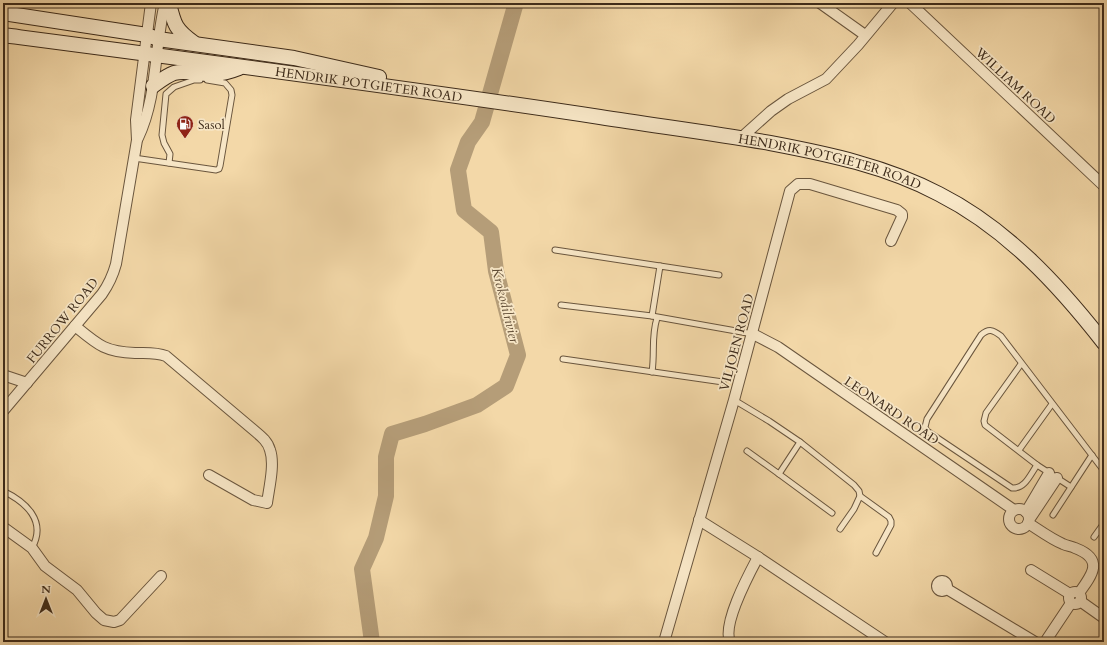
<svg xmlns="http://www.w3.org/2000/svg" width="1107" height="645" font-family="Cardo,serif">
<style>
.lines{fill:none;stroke-linecap:round;stroke-linejoin:round}
.river{stroke:#b59d78;stroke-width:16}
.lane-casing{stroke:#6a563e;stroke-width:7}
.street-casing{stroke:#6a563e;stroke-width:12}
.secondary-casing{stroke:#3d2b1a;stroke-width:16}
.lane{stroke:#f7e6c6;stroke-width:5}
.street{stroke:#f7e6c6;stroke-width:10}
.secondary{stroke:#f7e6c6;stroke-width:14}
.labels{text-anchor:middle;stroke-width:3.5;stroke-linejoin:round;paint-order:stroke}
.street-label{font-size:13px;fill:#3d2b1a;stroke:#f7e6c6}
.poi-label{font-size:13px;fill:#3d2b1a;stroke:#f7e6c6;text-anchor:start}
.water-label{font-size:14px;font-style:italic;fill:#614d36;stroke:#f7e6c6}
</style>
<rect width="100%" height="100%" fill="#f3d8a8"/>
<filter id="stains"><feTurbulence type="fractalNoise" baseFrequency=".005" numOctaves="4"/><feColorMatrix values="0 0 0 0 .2 0 0 0 0 .09 0 0 0 0 .02 0 0 0 .5 -.17"/></filter>
<radialGradient id="worn" r=".72"><stop offset=".6" stop-color="#630" stop-opacity="0"/><stop offset="1" stop-color="#630" stop-opacity=".3"/></radialGradient>
<g class="lines">
<path class="river" d="M372,642L362,569L376,538L386,496V457L392,434L425,424L477,405L506,386L518,355L496,271L491,232L464,210L458,170L468,142L482,122L515,6V3"/>
<g class="lane-casing">
<g id="lane">
<path d="M134,158L216,170L219,169L220,166L232,95L231,90L225,83L207,80"/>
<path d="M169,163L170,154L164,143L162,135L166,94L174,87L194,80H200"/>
<path d="M555,250L660,266"/>
<path d="M561,305L652,316L753,334"/>
<path d="M652,316L660,266L719,275"/>
<path d="M563,359L723,382"/>
<path d="M1021,364L986,413L984,421L985,425L1037,465L1071,487"/>
<path d="M652,372C655,352 651,337 657,318"/>
<path d="M734,400L769,421L800,442L854,485L859,491L860,496L854,509L840,529"/>
<path d="M1019,450L1052,404"/>
<path d="M747,451L779,474L800,442"/>
<path d="M1037,465C1030,475 1025,489 1012,488L927,431L925,427L927,419L981,335C989,328 993,330 1001,336L1104,471"/>
<path d="M779,474L832,513"/>
<path d="M3,491C26,502 47,521 32,548"/>
<path d="M860,496L889,517L891,521V525L876,553"/>
<path d="M1053,515L1092,455"/>
<path d="M1094,537L1104,523"/>
</g>
</g>
<g class="street-casing">
<g id="street">
<path d="M820,3L865,35"/>
<path d="M910,3L1104,186"/>
<path d="M138,138C158,96 154,48 165,3"/>
<path d="M741,138L771,111L788,99L826,79L858,45L893,3"/>
<path d="M75,326C98,345 105,352 135,353C146,353 156,352 166,356L256,432C262,437 268,442 270,450C275,464 269,488 267,503L253,500L209,475"/>
<path d="M753,334L778,347L1014,510"/>
<path d="M3,375L27,383"/>
<path d="M3,411L102,294C109,284 113,275 116,264L134,158L137,140L136,120L151,3"/>
<circle cx="1019" cy="519" r="10"/>
<path d="M1026,512L1049,473"/>
<path d="M699,520L758,557L885,642"/>
<path d="M1029,520L1057,478"/>
<path d="M1028,523C1039,530 1051,539 1063,544C1067,546 1071,546 1075,548C1104,559 1093,574 1079,593"/>
<path d="M3,527L32,548L45,566L77,590L96,613L104,620L114,622L120,620L161,576"/>
<path d="M1031,570L1070,594"/>
<circle cx="942" cy="586" r="5"/>
<path d="M947,589L1035,642"/>
<circle cx="1075" cy="598" r="6"/>
<path d="M1080,601L1104,618"/>
<path d="M1047,639L1071,603"/>
<path d="M664,642L734,400L790,191L798,184H810L897,210L902,214V217L891,241"/>
<path d="M730,642C722,624 749,574 758,557"/>
</g>
</g>
<g class="secondary-casing">
<g id="secondary">
<path d="M169,3C174,25 176,30 194,43"/>
<path d="M3,13L147,35L158,39L294,58L379,77"/>
<path id="s1" d="M3,35C202,61 402,87 600,117C657,126 713,133 770,143C828,154 886,166 939,194C1006,228 1058,284 1104,343"/>
<path d="M153,86C160,81 166,76 174,73C185,70 198,74 209,74C220,75 229,72 239,68"/>
</g>
</g>
<use href="#lane" class="lane"/>
<use href="#street" class="street"/>
<use href="#secondary" class="secondary"/>
</g>
<defs>
<g id="fuel-pin" transform="scale(0.9)"><path d="M0 17L-7.5 6A9.5 9.5 0 1 1 7.5 6Z" fill="#8f2418" stroke="#f7e6c6"/><path d="M-5.5-6h7V0h2V4h1.3V-2.5L3-4.5l.8-.8L6-3V5H2.5V1h-1V6h-7ZM-4.2-4.7v3.2H.2V-4.7Z" fill="#fff"/></g>
</defs>
<g fill-rule="evenodd">
<use href="#fuel-pin" x="185" y="124"/>
</g>
<g class="labels">
<g class="street-label">
<text dy="5" stroke="none"><textPath href="#s1" startOffset="369">HENDRIK POTGIETER ROAD</textPath></text>
<text transform="translate(1016 85) rotate(43)" y="5">WILLIAM ROAD</text>
<text dy="5" stroke="none"><textPath href="#s1" startOffset="837">HENDRIK POTGIETER ROAD</textPath></text>
<text transform="translate(62 320) rotate(-51)" y="5">FURROW ROAD</text>
<text transform="translate(736 342) rotate(-75)" y="5">VILJOEN ROAD</text>
<text transform="translate(892 410) rotate(34)" y="5">LEONARD ROAD</text>
</g>
<g class="poi-label">
<text x="198" y="129">Sasol</text>
</g>
<g class="water-label">
<text transform="translate(506 305) rotate(76)" y="5">Krokodilrivier</text>
</g>
</g>
<rect width="1107" height="645" fill="none" stroke="#f3d8a8" stroke-width="16"/>
<rect x="4" y="4" width="1099" height="637" fill="none" stroke="#3d2b1a" stroke-width="2"/>
<rect x="8" y="8" width="1091" height="629" fill="none" stroke="#3d2b1a"/>
<g transform="translate(46 599)" stroke="#f7e6c6" stroke-width="3" paint-order="stroke">
<path d="M0-3L7 15L0 10L-7 15Z" fill="#3d2b1a"/>
<text y="-6" font-size="11" font-weight="bold" text-anchor="middle" fill="#3d2b1a">N</text>
</g>
<rect width="100%" height="100%" filter="url(#stains)"/>
<rect width="100%" height="100%" fill="url(#worn)"/>
</svg>
